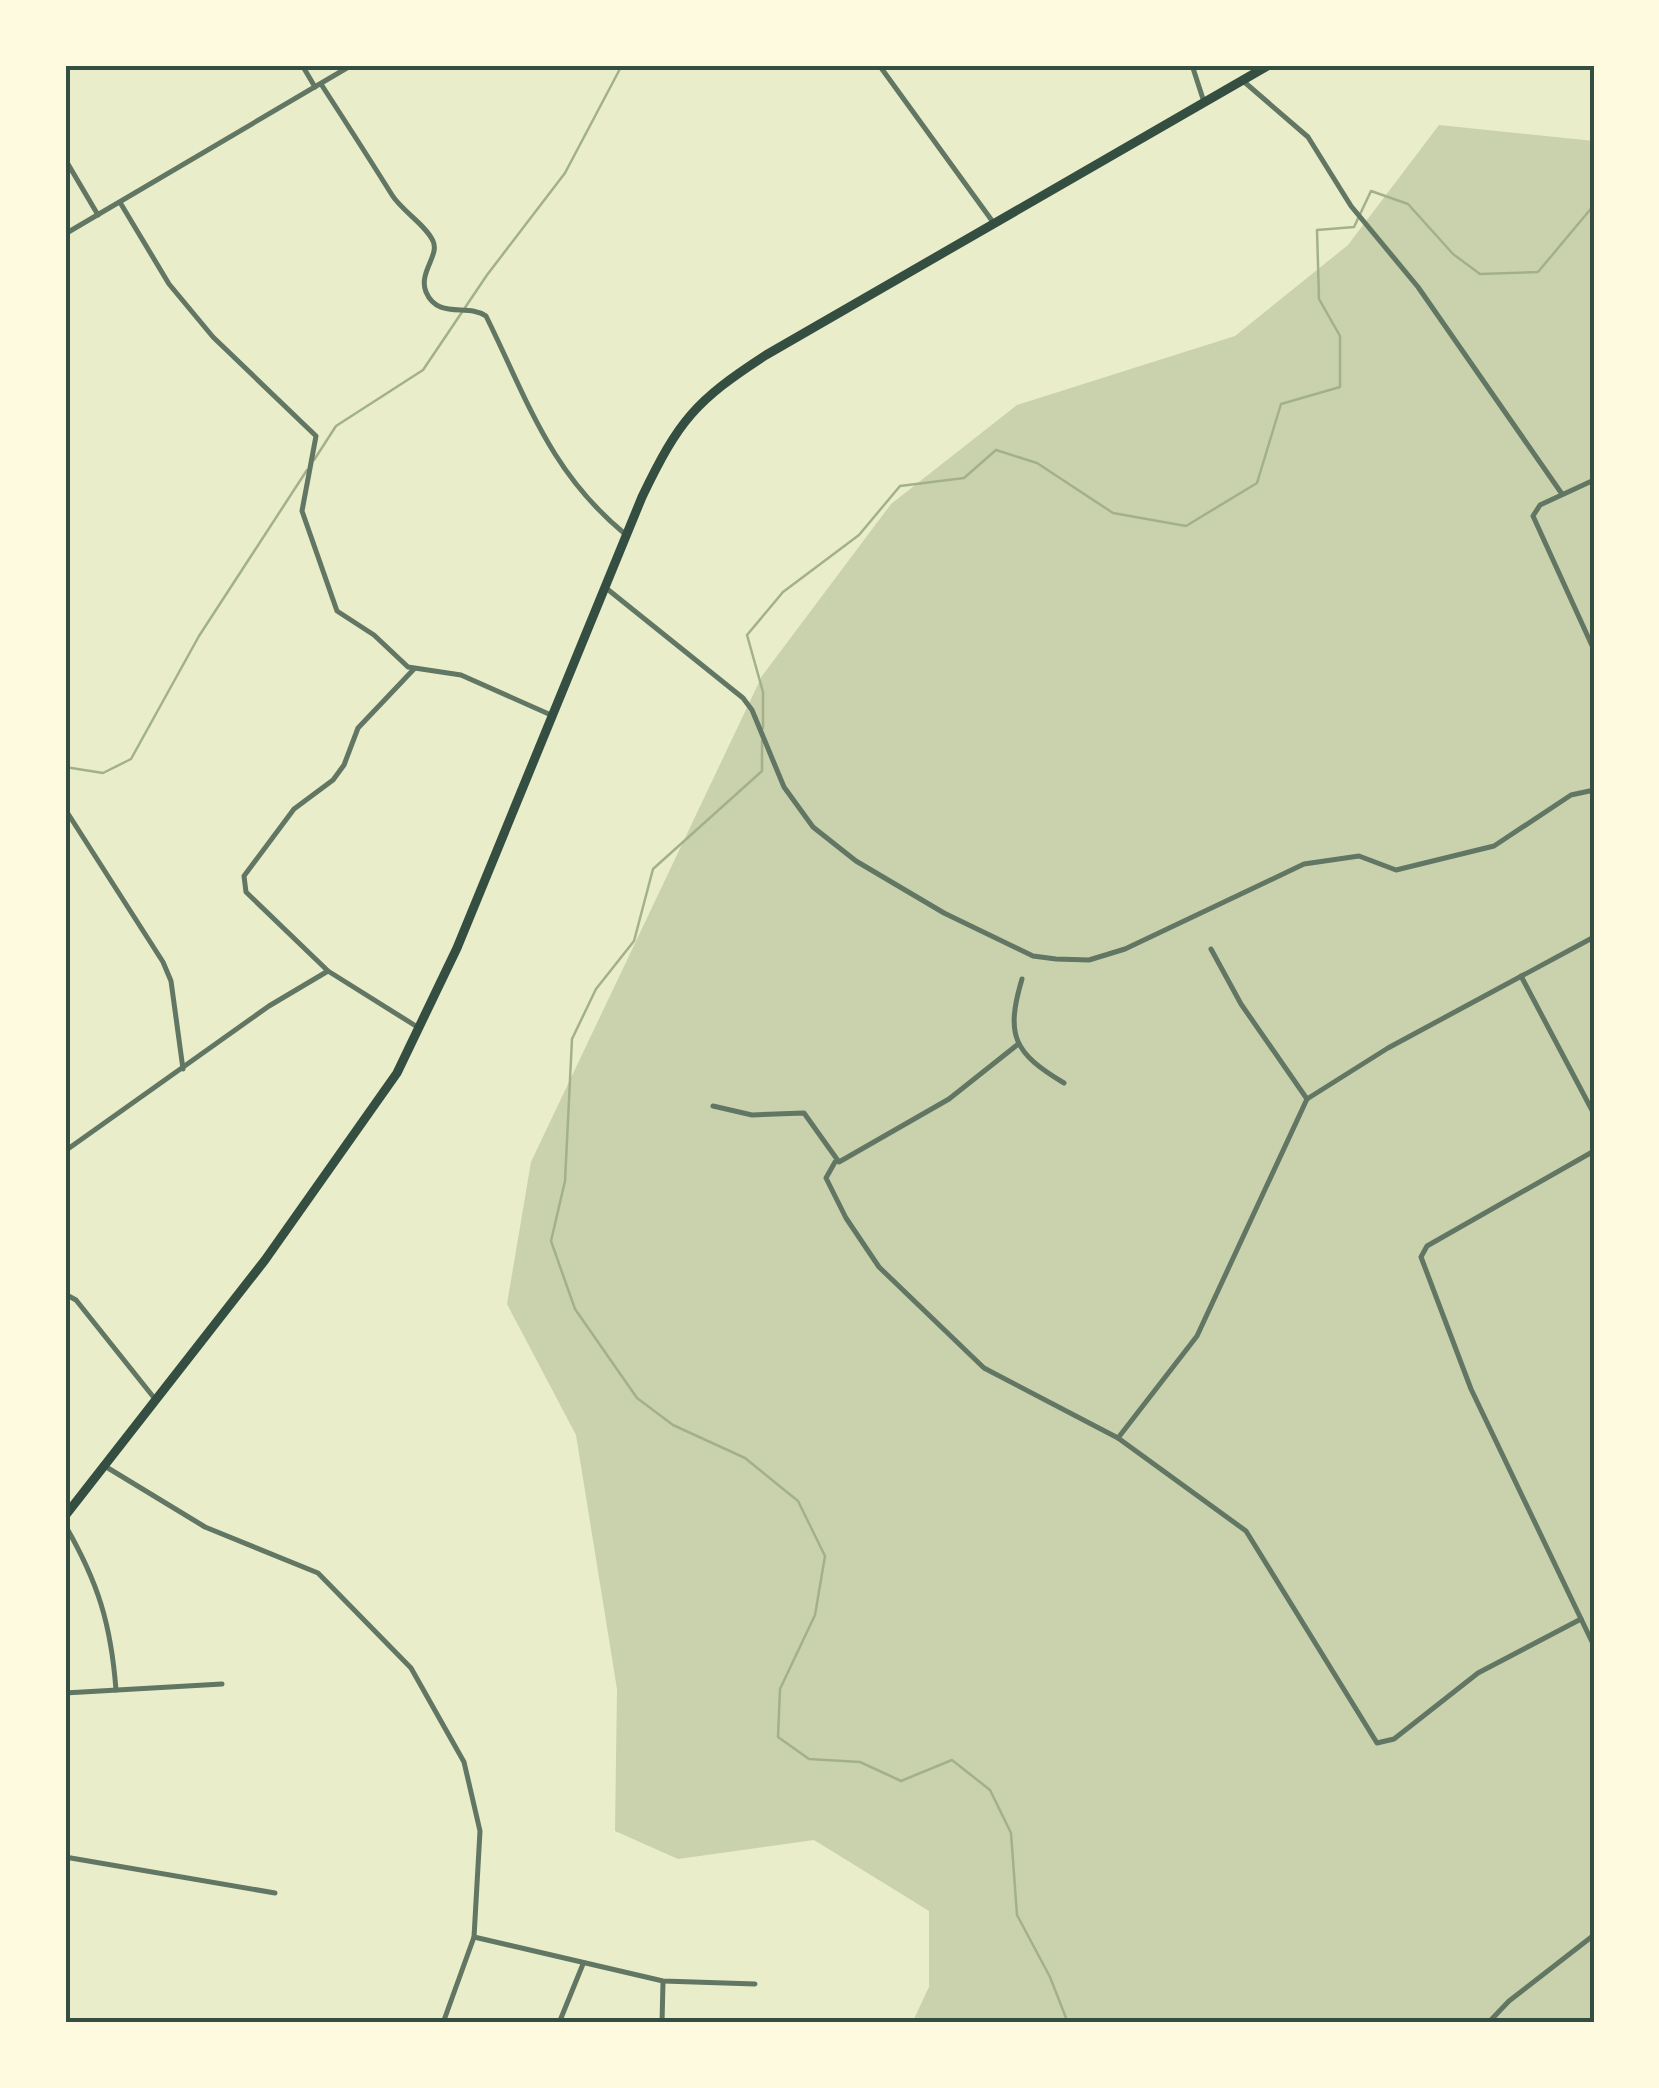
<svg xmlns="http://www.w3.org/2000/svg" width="1659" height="2088" font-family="Mulish,sans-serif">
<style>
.green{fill:#cad2ad}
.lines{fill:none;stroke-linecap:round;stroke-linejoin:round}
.stream{stroke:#a3b18a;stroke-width:2.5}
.minor{stroke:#617663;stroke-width:5}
.trunk{stroke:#344e41;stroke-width:9}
.neatline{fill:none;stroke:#344e41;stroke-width:4}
</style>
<rect width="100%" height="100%" fill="#e9edc9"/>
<path class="green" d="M1439,125L1594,141V2023H912L929,1987V1911L814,1840L678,1859L615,1831L617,1689L576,1435L507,1304L531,1162L762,676L891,504L1017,405L1235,336L1348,245Z"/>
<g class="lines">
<g class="stream">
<path d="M314,460L336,426L423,370L487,275L565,173L622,65"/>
<path d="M763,728V692L747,635L783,592L859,535L900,486L964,478L996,450L1037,463L1113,513L1186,526L1257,483L1281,404L1340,387V336L1319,299L1317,230L1354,227L1371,191L1408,204L1453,254L1480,274L1538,272L1594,205"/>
<path d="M762,741V771L653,869L634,941L596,989L572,1039L565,1181L551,1241L575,1309L637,1398L673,1425L745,1458L798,1501L825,1556L815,1615L780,1689L778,1737L809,1759L860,1762L901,1781L952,1760L990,1790L1011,1833L1017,1915L1050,1977L1068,2023"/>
<path d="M65,767L103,773L131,759L199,636L307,470"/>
</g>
<g class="minor">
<path d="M302,65L315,87"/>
<path d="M879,65L993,222"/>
<path d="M1192,65L1204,102"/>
<path d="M1242,80L1308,137L1351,206L1418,287L1562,494"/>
<path d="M321,84C345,121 369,158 392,195C402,211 426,225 433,241C440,255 418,273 426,292C438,320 468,303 486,316C528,401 549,471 625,534"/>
<path d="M65,159L98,215"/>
<path d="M121,204L169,284L213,337L316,436L302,511L337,611L374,635L408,667L461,675L551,715"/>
<path d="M65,234L352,65"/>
<path d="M1594,480L1540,505L1533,516L1594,650"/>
<path d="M606,588L743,698L752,710L784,787L813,827L856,861L944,913L1033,956L1056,959L1089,960L1125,949L1304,864L1359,856L1396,870L1494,846L1571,795L1594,790"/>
<path d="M65,809L163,962L171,981L183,1069"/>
<path d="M1211,949L1241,1004L1307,1099"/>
<path d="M328,971L246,892L244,876L294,809L333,780L344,765L358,728L414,669"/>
<path d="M1521,976L1594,1114"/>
<path d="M1022,979C1005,1036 1014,1053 1064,1083"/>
<path d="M713,1106L752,1115L804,1113L839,1162L949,1099L1017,1045"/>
<path d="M65,1151L269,1006L328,971L419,1028"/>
<path d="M1594,1151L1427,1246L1421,1257L1471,1389L1594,1646"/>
<path d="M835,1162L826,1178L846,1218L879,1267L984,1368L1118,1438L1246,1531L1377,1743L1394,1739L1478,1673L1581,1619"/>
<path d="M65,1294L76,1300L155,1399"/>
<path d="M1118,1438L1197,1336L1307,1099L1388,1048L1594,937"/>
<path d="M103,1465L205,1527L318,1573L411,1668L464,1762L480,1831L474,1937L443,2023"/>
<path d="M65,1525C98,1582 111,1624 116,1690"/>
<path d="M65,1693L222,1684"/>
<path d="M65,1857L275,1893"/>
<path d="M474,1937L663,1981L755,1984"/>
<path d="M559,2023L583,1964"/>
<path d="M662,2023L663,1982"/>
<path d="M1488,2023L1509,2001L1594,1935"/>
</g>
<path class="trunk" d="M65,1516L265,1260L397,1073L457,948L642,497C679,420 695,401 766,355L1269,65"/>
</g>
<rect width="1659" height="2088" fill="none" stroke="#fefae0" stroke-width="135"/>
<rect x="68" y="68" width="1524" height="1952" class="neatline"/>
</svg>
